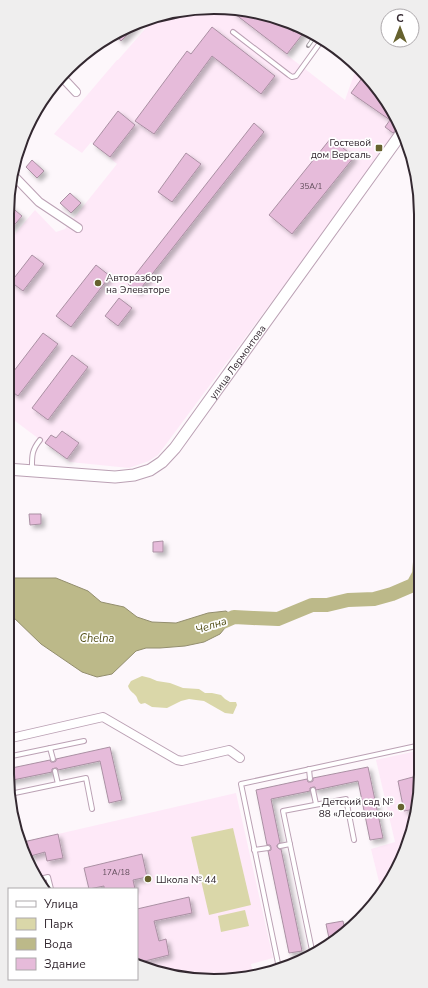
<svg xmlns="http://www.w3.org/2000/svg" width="428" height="988" font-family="'Nunito Sans',sans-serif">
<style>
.built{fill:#fee9f8}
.green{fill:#dad7a9}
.water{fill:#bcb989;stroke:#938e6e}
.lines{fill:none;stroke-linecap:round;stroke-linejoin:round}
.river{stroke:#bcb989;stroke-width:14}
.building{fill:#e6bbda;stroke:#aa90a3;filter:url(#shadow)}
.lane-casing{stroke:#bba1b4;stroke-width:6}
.street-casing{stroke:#bba1b4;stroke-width:10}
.secondary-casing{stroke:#bba1b4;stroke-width:13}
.lane{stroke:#fff;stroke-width:4}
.street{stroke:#fff;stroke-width:8}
.secondary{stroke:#fff;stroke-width:11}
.rail-casing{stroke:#9d959b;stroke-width:4}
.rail{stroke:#fff;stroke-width:2.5;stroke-dasharray:8;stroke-linecap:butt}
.poi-dot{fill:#66622e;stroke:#fff;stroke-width:1.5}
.labels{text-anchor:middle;stroke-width:3.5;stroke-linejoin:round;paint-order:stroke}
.number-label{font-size:8px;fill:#604d5a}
.poi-label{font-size:10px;fill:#332830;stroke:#fff;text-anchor:end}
.street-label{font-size:10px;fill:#332830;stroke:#fff}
.water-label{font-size:11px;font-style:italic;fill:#534f17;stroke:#fff}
.rim{fill:none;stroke:#332830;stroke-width:2}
</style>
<defs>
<filter id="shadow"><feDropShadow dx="3.5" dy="3.5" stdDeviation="2" flood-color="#0004"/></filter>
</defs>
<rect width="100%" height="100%" fill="#fdf7fb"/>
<g class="built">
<path d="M201,7L281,18L296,26L294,30L301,36L287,55L345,100L357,66L378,88L400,125L285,284L158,455L149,461L129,468L70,462L7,415V243L35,210L56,232L65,229L117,164L91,142L82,153L54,134L117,60H118L153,20Z"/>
<path d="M421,750V774L410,841L381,890L371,849L395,842L376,760Z"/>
<path d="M236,793L273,958L251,964L254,977H174L137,963V889H46L35,870L38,869L32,840Z"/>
</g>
<g class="green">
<path d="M142,676L150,678L157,681L170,683L183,688L199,689L205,693H212L221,695L225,699L230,702H236L237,705L233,714L225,713L204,701L196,700L189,699L181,701L167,708L152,707L145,703L141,704C137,701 138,699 136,696C133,692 130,692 128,686L131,681Z"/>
<path d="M233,828L251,905L209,915L191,837Z"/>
<path d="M245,910L249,926L221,932L218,916Z"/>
</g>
<path class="water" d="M7,578H56L88,591L101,602L124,607L137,617L152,622L176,623L208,613L226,611L234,617L220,634L204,642L185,646L160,648H146L136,651L112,674L97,677L82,672L41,644L11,615L7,614Z"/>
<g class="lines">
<path class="river" d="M218,624L234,617L253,618L278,619L312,605H327L348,600L374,599L392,594L413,585L419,574L420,562"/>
</g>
<g class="building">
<path d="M231,11L274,17L294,32L297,27L305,31L287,54Z"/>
<path d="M138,24L121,41L115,34L123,28Z"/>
<path d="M212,27L275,76L261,94L212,56L154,134L135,121L187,51L191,54Z"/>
<path d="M365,74L378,88L400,125L393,133L385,127L390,120L351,93Z"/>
<path d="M118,111L135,125L110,157L93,144Z"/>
<path d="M254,123L264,132L138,292L128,284Z"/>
<path d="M331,138L354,157L292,234L269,215Z"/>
<path d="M186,153L201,164L172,202L158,192Z"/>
<path d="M32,160L44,171L37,178L26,167Z"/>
<path d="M70,193L81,203L71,213L60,203Z"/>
<path d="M9,205L22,216L11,229L7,225V214Z"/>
<path d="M32,255L44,264L23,291L11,282Z"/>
<path d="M96,265L110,276L71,327L56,316Z"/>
<path d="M119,298L132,308L118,326L105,316Z"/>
<path d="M43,333L58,344L18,396L7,388V380Z"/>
<path d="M72,355L88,367L48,420L32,408Z"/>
<path d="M62,431L79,443L67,459L45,443L51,435L56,438Z"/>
<path d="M29,514H41V524L30,525Z"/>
<path d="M163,541V552H153V542Z"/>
<path d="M110,747L122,800L109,803L100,761L58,770L57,768H55L52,769V772L8,781L7,769L50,760L51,762H54L56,761V759Z"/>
<path d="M368,767L383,838L370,840L358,781L316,790L315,787H313L310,788V791L271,799L280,843L277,845V847L279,849H281L302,951L289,953L268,851L271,850V847L270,845H267L256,790L307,779L308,782H311L313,781V778Z"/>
<path d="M413,777L416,788H419L415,809L404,811L398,781Z"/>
<path d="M58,834L63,858L47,861L45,852L27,857L19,843Z"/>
<path d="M142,854L147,877L133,880L135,889H104V886L89,889L84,868Z"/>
<path d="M189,897L192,913L154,921L159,941L166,939L169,955L137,963V909Z"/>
<path d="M343,921L345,931L330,943L326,924Z"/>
</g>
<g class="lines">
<g class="lane-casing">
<g id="lane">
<path d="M233,32L289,75L292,77L296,76L322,40"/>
<path d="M32,471C32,457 31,451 40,440"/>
<path d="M50,748L53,759"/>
<path d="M7,757L84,741"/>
<path d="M309,769L310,779"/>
<path d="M55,771L58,784"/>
<path d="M313,790L316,804"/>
<path d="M10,794L86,778L92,809"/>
<path d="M280,846L290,844"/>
<path d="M254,850L268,848"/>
<path d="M40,879L48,877L51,889"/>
<path d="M313,955L283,811L346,799L354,840"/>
<path d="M279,968L241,784L421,745"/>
</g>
</g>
<g class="street-casing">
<g id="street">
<path d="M61,76L76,92"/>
<path d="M13,175L39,202L78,228"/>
<path d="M7,739L103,717L177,760L182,761L186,760L229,750L240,758"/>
</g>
</g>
<g class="secondary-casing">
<g id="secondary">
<path id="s1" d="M7,469L115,477L134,475L150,470L162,462L175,448L403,131"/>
</g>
</g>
<use href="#lane" class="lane"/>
<use href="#street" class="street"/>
<use href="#secondary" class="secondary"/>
<g class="rail-casing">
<path id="rail" d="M308,46L315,36"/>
</g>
<use href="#rail" class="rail"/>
</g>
<g class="poi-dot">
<rect x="375" y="144" width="8" height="8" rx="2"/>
<circle cx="98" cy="283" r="4"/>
<circle cx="401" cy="807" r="4"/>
<circle cx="148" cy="879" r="4"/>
</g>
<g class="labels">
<g class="number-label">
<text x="311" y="189">35А/1</text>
<text x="116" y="875">17А/18</text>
</g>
<g class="poi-label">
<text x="371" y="146">Гостевой<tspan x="371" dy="12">дом Версаль</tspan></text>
<text x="106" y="281" text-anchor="start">Авторазбор<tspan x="106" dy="12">на Элеваторе</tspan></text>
<text x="393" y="805">Детский сад №<tspan x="393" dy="12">88 «Лесовичок»</tspan></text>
<text x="156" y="883" text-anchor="start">Школа № 44</text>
</g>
<g class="street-label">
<text dy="4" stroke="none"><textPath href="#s1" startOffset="284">улица Лермонтова</textPath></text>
</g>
<g class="water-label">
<text transform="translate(211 625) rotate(-18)" y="4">Челна</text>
<text x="97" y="642">Chelna</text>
</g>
</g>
<path d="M0 0H428V988H0ZM214 14H214A200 200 0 0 1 414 214V774A200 200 0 0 1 214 974H214A200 200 0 0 1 14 774V214A200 200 0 0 1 214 14Z" fill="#efeeee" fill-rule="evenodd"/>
<path class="rim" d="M214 14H214A200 200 0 0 1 414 214V774A200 200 0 0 1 214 974H214A200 200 0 0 1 14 774V214A200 200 0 0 1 214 14Z"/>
<rect x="8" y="888" width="130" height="92" fill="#ffffff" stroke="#ada9ac"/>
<rect x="16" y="901" width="20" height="6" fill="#ffffff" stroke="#ada9ac"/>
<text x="44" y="908" font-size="12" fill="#332830">Улица</text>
<rect x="16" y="918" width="20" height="12" fill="#dad7a9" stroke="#ada9ac"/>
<text x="44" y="928" font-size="12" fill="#332830">Парк</text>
<rect x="16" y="938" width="20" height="12" fill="#bcb989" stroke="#ada9ac"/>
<text x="44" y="948" font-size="12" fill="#332830">Вода</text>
<rect x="16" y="958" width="20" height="12" fill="#e6bbda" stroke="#ada9ac"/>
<text x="44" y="968" font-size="12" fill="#332830">Здание</text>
<g transform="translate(400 28)"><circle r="19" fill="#ffffff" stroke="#ada9ac"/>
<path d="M0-3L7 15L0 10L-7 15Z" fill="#66622e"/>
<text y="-6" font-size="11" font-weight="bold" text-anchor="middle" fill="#332830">С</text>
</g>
</svg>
